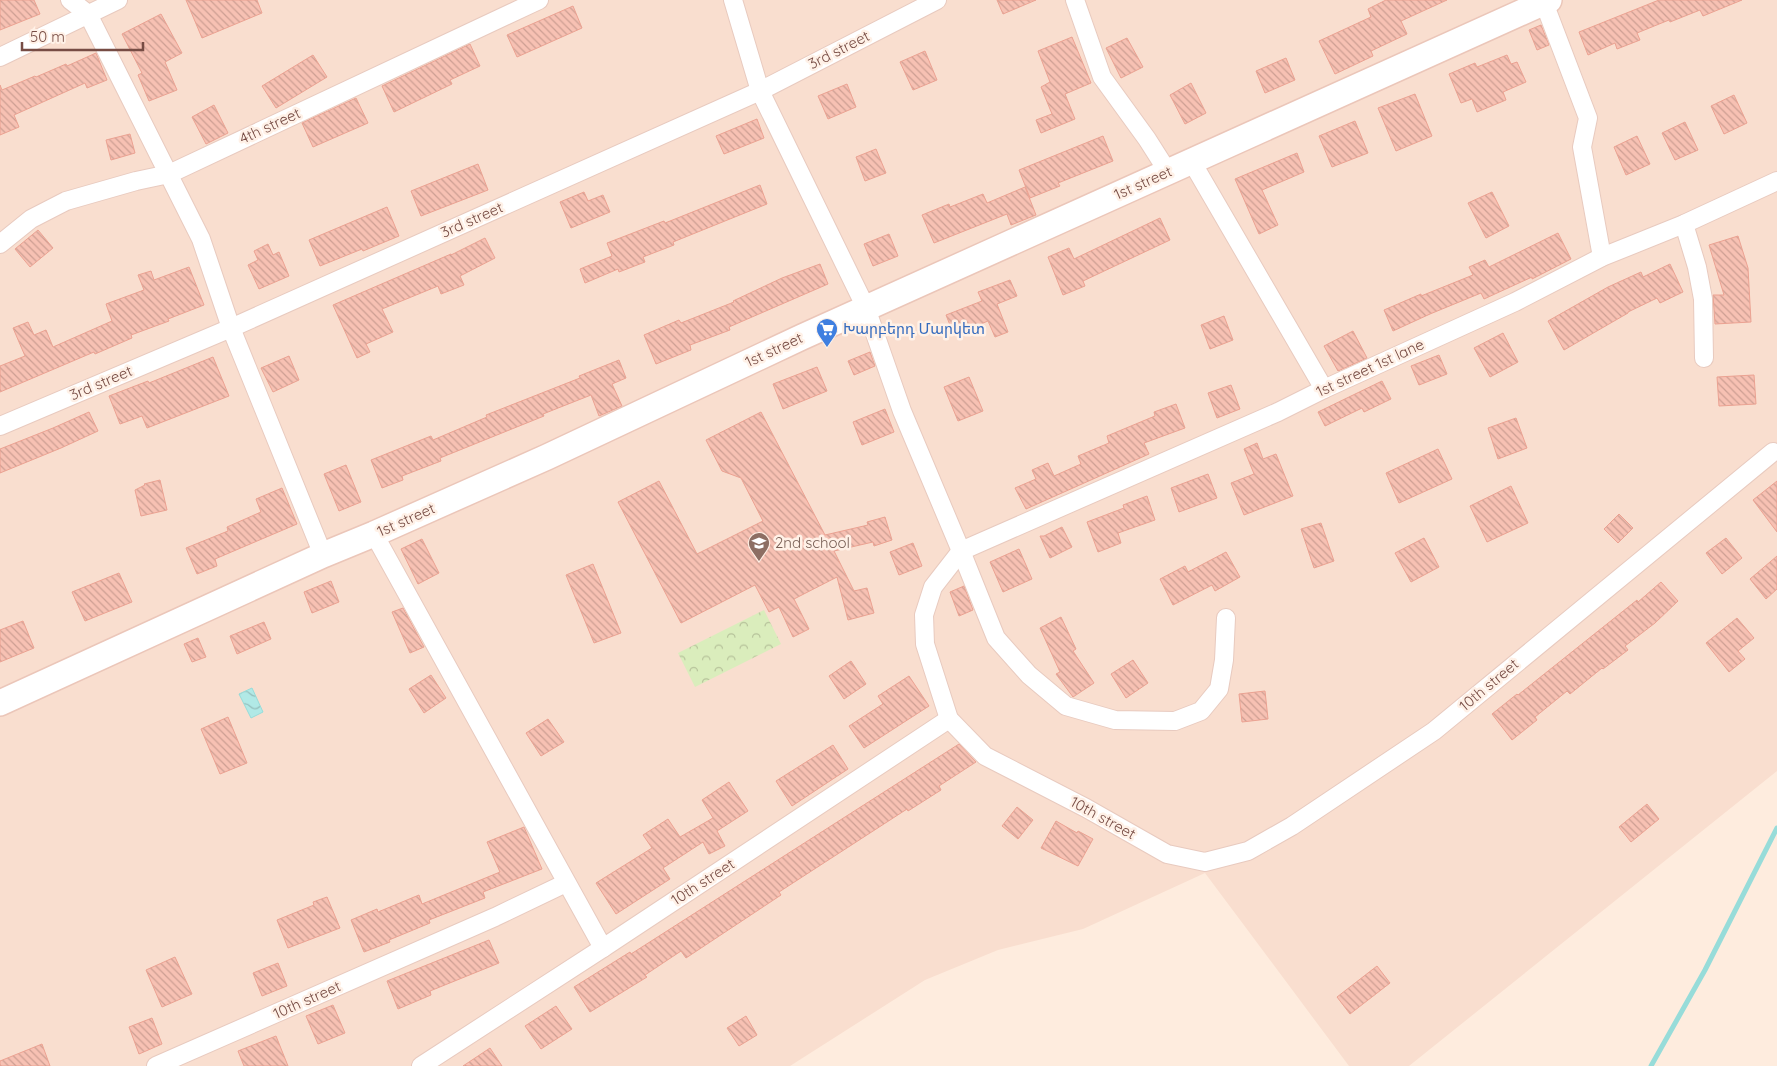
<svg xmlns="http://www.w3.org/2000/svg" width="1777" height="1066" font-family="Quicksand,'Noto Sans Armenian',sans-serif">
<style>
.residential{fill:#f9decf}
.forest{fill:url(#forest-crowns)}
.water{fill:url(#water-waves);stroke:#97dcd9}
.lines{fill:none;stroke-linecap:round;stroke-linejoin:round}
.stream{stroke:#97dcd9;stroke-width:5}
.building{fill:url(#building-back-hatch);stroke:#eba292}
.street-casing{stroke:#e8cabf;stroke-width:20}
.secondary-casing{stroke:#ebc6b9;stroke-width:28}
.street{stroke:#fff;stroke-width:18}
.secondary{stroke:#fff;stroke-width:25}
.labels{text-anchor:middle;stroke-width:5;stroke-linejoin:round;paint-order:stroke}
.street-label{font-size:15px;fill:#774c44;stroke:#fff1e7}
.shop-label{font-size:15px;fill:#366cbe;stroke:#fff1e7;text-anchor:start}
.education-label{font-size:15px;fill:#785e54;stroke:#fff1e7;text-anchor:start}
</style>
<defs>
<pattern id="forest-crowns" width="20" height="18" patternUnits="userSpaceOnUse" patternTransform="scale(1.25)"><rect width="20" height="18" fill="#daedbc"/><path d="M2 6a3 3 0 1 1 6 0M12 15a3 3 0 1 1 6 0" fill="none" stroke="#b6c29a"/></pattern>
<pattern id="water-waves" width="16" height="10" patternUnits="userSpaceOnUse" patternTransform="scale(1.25)"><rect width="16" height="10" fill="#b1e9e6"/><path d="M0 5q4-4 8 0t8 0" fill="none" stroke="#95bfbc"/></pattern>
<pattern id="building-back-hatch" width="6" height="6" patternUnits="userSpaceOnUse" patternTransform="scale(1.25)"><rect width="6" height="6" fill="#f7c1b3"/><path d="M-1 5l2 2M0 0l6 6M5-1l2 2" fill="none" stroke="#cd9f93"/></pattern>
</defs>
<rect width="100%" height="100%" fill="#feecde"/>
<path class="residential" d="M0,0H1777V771L1409,1066H1349L1205,873L1083,929L998,950L925,980L790,1066H0Z"/>
<path class="forest" d="M764,610L781,644L695,687L678,653Z"/>
<path class="water" d="M252,688L263,712L251,718L239,694Z"/>
<g class="lines">
<path class="stream" d="M1651,1066L1705,970L1777,828"/>
</g>
<g class="building">
<path d="M0,0H34L40,14L0,30Z"/>
<path d="M186,0H257L262,13L202,38Z"/>
<path d="M997,0H1036L1003,14Z"/>
<path d="M1386,0H1447L1401,21L1407,34L1371,51L1373,56L1335,74L1319,41L1371,17L1368,9Z"/>
<path d="M1659,0H1742L1703,16L1700,10L1670,22L1669,20L1637,33L1640,40L1617,49L1615,43L1588,55L1579,32Z"/>
<path d="M573,6L582,28L517,57L507,35Z"/>
<path d="M161,14L182,53L165,62L177,90L149,101L138,75L142,73L122,34Z"/>
<path d="M1541,25L1549,45L1537,50L1529,30Z"/>
<path d="M1072,37L1091,83L1065,94L1075,119L1041,133L1036,120L1052,114L1041,87L1050,82L1038,51Z"/>
<path d="M1127,38L1143,67L1121,78L1106,48Z"/>
<path d="M470,44L480,66L450,80L452,84L394,112L382,86Z"/>
<path d="M925,51L937,80L913,90L900,62Z"/>
<path d="M96,53L107,80L87,88L85,83L14,115L19,127L0,135V85L2,90L35,76L36,77L66,64L67,66Z"/>
<path d="M313,55L327,77L276,108L262,86Z"/>
<path d="M1507,55L1511,64L1517,62L1526,82L1503,92L1506,100L1477,112L1472,99L1461,103L1449,74L1475,63L1477,67Z"/>
<path d="M1286,58L1295,80L1265,93L1256,71Z"/>
<path d="M1191,83L1206,113L1185,124L1170,95Z"/>
<path d="M847,84L856,107L828,119L818,96Z"/>
<path d="M1415,94L1432,136L1396,151L1378,108Z"/>
<path d="M1734,95L1747,123L1724,134L1711,106Z"/>
<path d="M356,98L368,123L313,147L302,123Z"/>
<path d="M214,105L228,133L206,144L192,117Z"/>
<path d="M757,119L764,138L724,154L716,136Z"/>
<path d="M1355,121L1368,153L1332,167L1319,136Z"/>
<path d="M1685,122L1698,150L1675,160L1662,133Z"/>
<path d="M130,134L135,153L111,160L106,140Z"/>
<path d="M1103,136L1113,161L1058,183L1060,186L1030,198L1019,170Z"/>
<path d="M1637,136L1650,164L1626,175L1614,147Z"/>
<path d="M876,149L886,173L865,181L856,157Z"/>
<path d="M1297,153L1304,172L1262,190L1278,225L1259,234L1235,179Z"/>
<path d="M478,164L488,190L421,216L411,191Z"/>
<path d="M760,185L767,204L673,242L674,245L643,257L645,262L619,272L618,269L585,283L580,269L612,256L607,243L664,221L665,223Z"/>
<path d="M1025,187L1036,215L1011,225L1007,214L934,243L922,215L949,204L950,207L983,194L987,203Z"/>
<path d="M584,192L588,201L603,195L610,212L571,228L560,202Z"/>
<path d="M1492,192L1509,226L1486,238L1468,203Z"/>
<path d="M387,207L399,236L363,251L362,249L320,266L309,240Z"/>
<path d="M1160,218L1170,240L1083,281L1085,286L1063,295L1048,257L1069,248L1074,259Z"/>
<path d="M38,230L53,248L30,267L15,249Z"/>
<path d="M1558,233L1571,259L1532,279V277L1484,299L1481,293L1430,314L1393,331L1384,310L1421,294V296L1473,275L1469,267L1485,260L1489,267Z"/>
<path d="M889,234L898,256L873,266L864,244Z"/>
<path d="M1738,236L1748,268L1751,322L1715,324L1713,295H1724L1709,245Z"/>
<path d="M485,238L495,258L460,276L464,285L441,294L438,286L382,309L393,332L366,344L370,352L357,358L333,305L451,254V255Z"/>
<path d="M268,244L273,255L279,252L289,276L259,289L248,265L258,260L254,251Z"/>
<path d="M820,264L828,284L729,327L730,330L690,345L691,350L656,364L644,335L679,320L681,323L734,302L733,301L782,278Z"/>
<path d="M1670,264L1683,292L1660,303L1657,298L1628,312V313L1564,350L1548,321L1608,287L1641,272L1643,277Z"/>
<path d="M189,267L204,305L168,319L169,321L131,335L132,338L95,354L94,352L0,392V366L25,356L13,328L28,322L34,335L46,330L53,347L112,321L106,304L144,290L138,275L151,271L154,280Z"/>
<path d="M1010,280L1017,296L997,304L1008,332L995,337L988,321L954,335L946,315L982,301L978,292Z"/>
<path d="M1224,316L1233,340L1210,349L1201,325Z"/>
<path d="M1353,331L1367,358L1338,371L1324,346Z"/>
<path d="M1503,333L1518,362L1490,377L1474,348Z"/>
<path d="M870,352L875,366L854,375L848,361Z"/>
<path d="M1439,355L1447,374L1419,385L1411,366Z"/>
<path d="M289,356L299,380L273,392L261,368Z"/>
<path d="M213,357L229,396L147,428L142,416L120,424L109,396L148,381L149,383Z"/>
<path d="M619,360L626,378L612,384L622,406L599,416L591,395L543,414L544,416L440,458L441,461L402,476L403,480L382,488L371,460L431,436L433,440L487,417L486,415L580,378L579,376Z"/>
<path d="M817,367L827,391L783,409L773,384Z"/>
<path d="M1754,375L1756,404L1719,406L1717,377Z"/>
<path d="M969,377L983,411L958,421L944,387Z"/>
<path d="M1382,381L1391,399L1364,412L1362,408L1325,426L1318,412Z"/>
<path d="M1231,385L1240,409L1217,418L1208,393Z"/>
<path d="M1176,404L1185,428L1144,443L1149,454L1026,509L1015,488L1036,479L1032,470L1048,463L1054,476L1081,464L1078,456L1109,443L1107,436L1155,416L1154,412Z"/>
<path d="M885,409L894,432L862,445L853,422Z"/>
<path d="M89,412L98,431L61,448L0,473V449L53,428Z"/>
<path d="M761,412L825,535L868,525L867,522L885,517L892,540L874,546L873,542L834,551L854,591L867,588L874,613L848,620L837,577L794,599L809,629L793,637L779,607L769,612L755,585L681,623L618,502L659,481L697,554L763,521L741,478L722,471L706,440Z"/>
<path d="M1516,418L1527,448L1498,459L1488,428Z"/>
<path d="M1257,443L1263,459L1276,454L1293,496L1244,515L1231,483L1254,474L1244,449Z"/>
<path d="M1438,449L1452,479L1399,503L1386,473Z"/>
<path d="M346,465L361,502L339,511L324,474Z"/>
<path d="M1208,474L1217,498L1179,512L1171,488Z"/>
<path d="M160,480L167,510L141,516L135,490L145,485L144,484Z"/>
<path d="M1777,481V532L1753,500Z"/>
<path d="M1511,486L1528,523L1487,542L1470,506Z"/>
<path d="M282,488L297,524L215,559L217,566L197,574L186,548L228,531L227,527L261,512L256,499Z"/>
<path d="M1147,496L1155,520L1118,533L1121,543L1098,552L1087,522L1124,508L1123,505Z"/>
<path d="M1619,514L1633,528L1618,543L1604,529Z"/>
<path d="M1321,523L1334,561L1314,568L1301,529Z"/>
<path d="M1062,527L1072,547L1050,558L1040,536H1044Z"/>
<path d="M1424,538L1439,567L1411,582L1395,553Z"/>
<path d="M1726,538L1742,558L1722,574L1706,553Z"/>
<path d="M422,539L439,573L418,584L401,549Z"/>
<path d="M913,543L922,566L899,575L890,552Z"/>
<path d="M1019,549L1032,579L1003,592L990,562Z"/>
<path d="M1226,552L1240,577L1215,591L1212,585L1173,605L1160,579L1185,566L1188,572Z"/>
<path d="M1777,556V589L1766,599L1750,579Z"/>
<path d="M593,564L621,633L594,643L566,575Z"/>
<path d="M119,573L132,602L85,621L72,592Z"/>
<path d="M331,581L339,602L312,613L304,592Z"/>
<path d="M1661,582L1678,601L1655,623L1625,646L1628,650L1603,669L1602,668L1570,694L1567,691L1535,717L1537,720L1512,740L1492,714L1517,694L1518,695L1637,600L1638,602Z"/>
<path d="M964,586L973,610L959,616L950,592Z"/>
<path d="M403,608L424,647L410,653L392,612Z"/>
<path d="M1061,617L1076,649L1073,651L1094,683L1073,697L1056,674L1060,672L1040,628Z"/>
<path d="M1737,618L1754,638L1738,651L1745,659L1729,672L1706,643Z"/>
<path d="M23,621L34,648L0,662V630Z"/>
<path d="M264,622L271,639L237,654L230,636Z"/>
<path d="M198,638L206,657L192,662L184,644Z"/>
<path d="M1133,660L1148,683L1126,698L1111,674Z"/>
<path d="M851,661L866,684L844,699L829,676Z"/>
<path d="M431,675L446,698L424,713L409,689Z"/>
<path d="M909,676L929,706L864,748L849,726L883,704L878,696Z"/>
<path d="M1265,691L1268,719L1242,722L1239,694Z"/>
<path d="M228,717L247,763L220,774L201,729Z"/>
<path d="M548,719L564,742L541,756L526,733Z"/>
<path d="M959,744L976,762L939,786L941,790L908,811L907,809L779,892L781,895L686,958L681,951L645,975L647,977L590,1012L574,987L630,952L631,954Z"/>
<path d="M833,745L848,769L792,806L776,781Z"/>
<path d="M729,782L748,811L717,831L725,846L709,854L703,842L663,868L670,879L616,914L596,883L652,848L643,835L668,819L680,837L713,818L702,800Z"/>
<path d="M1647,804L1659,819L1631,842L1619,827Z"/>
<path d="M1017,807L1033,820L1018,839L1002,826Z"/>
<path d="M1056,821L1077,833L1078,831L1093,839L1078,866L1041,848Z"/>
<path d="M524,827L542,869L483,892L485,898L429,920L430,923L389,940L390,942L364,952L351,920L377,909L378,912L419,895L422,904L500,872L487,842Z"/>
<path d="M327,897L340,928L288,948L277,920L314,905L313,902Z"/>
<path d="M489,940L499,963L430,991L431,995L398,1009L387,981Z"/>
<path d="M175,957L192,994L162,1007L146,970Z"/>
<path d="M278,963L287,986L262,996L253,973Z"/>
<path d="M1377,966L1390,983L1350,1014L1337,997Z"/>
<path d="M333,1005L345,1033L318,1044L306,1016Z"/>
<path d="M556,1006L572,1029L541,1049L525,1026Z"/>
<path d="M746,1016L757,1035L739,1046L727,1028Z"/>
<path d="M152,1018L162,1044L139,1054L129,1027Z"/>
<path d="M276,1036L288,1066H244L238,1051Z"/>
<path d="M42,1044L50,1066H0V1061Z"/>
<path d="M490,1048L502,1066H463Z"/>
</g>
<g class="lines">
<g class="street-casing">
<g id="street">
<path d="M70,0L88,14L201,239L231,328L323,555"/>
<path d="M733,0L760,91L866,308L902,411L961,551L996,638L1029,675L1066,706L1115,720L1175,721L1201,711L1219,689L1224,660L1226,618"/>
<path d="M1075,0L1102,77L1147,139L1168,172"/>
<path d="M1543,0L1588,118L1582,147L1602,257"/>
<path d="M0,57L118,0"/>
<path d="M1192,162L1324,389"/>
<path d="M1684,224L1697,267L1703,299L1704,358"/>
<path d="M0,244L31,219L66,201L136,181L169,174L539,0"/>
<path d="M0,426L231,328L760,91L937,0"/>
<path d="M1773,452L1434,731L1292,826L1248,851L1205,862L1167,854L1086,808L985,756L949,719L925,644L924,615L933,587L961,551L1278,412L1324,389L1515,302L1602,257L1684,224L1777,181"/>
<path d="M374,534L603,948"/>
<path d="M156,1066L495,917L566,883"/>
<path d="M421,1066L603,948L949,719"/>
</g>
</g>
<g class="secondary-casing">
<path id="secondary" d="M0,703L323,555L374,534L547,457L802,337L1549,0"/>
</g>
<use href="#street" class="street"/>
<use href="#secondary" class="secondary"/>
</g>
<defs>
<g id="supermarket-pin" transform="scale(1.125)"><path d="M0 17L-7.5 6A9.5 9.5 0 1 1 7.5 6Z" fill="#3f7fe0" stroke="#fff1e7"/><path d="M-6-5.5h2.5l.6 2H6L4.5 2H-2.5L-4.4-4H-6ZM-1.5 3.2a1.3 1.3 0 1 0 .1 0ZM3 3.2a1.3 1.3 0 1 0 .1 0Z" fill="#fff"/></g>
<g id="school-pin" transform="scale(1.125)"><path d="M0 17L-7.5 6A9.5 9.5 0 1 1 7.5 6Z" fill="#8d6e63" stroke="#fff1e7"/><path d="M0-5L7-2L0 1L-7-2ZM-4 1L0 2.5L4 1V4Q0 6-4 4Z" fill="#fff"/></g>
</defs>
<g fill-rule="evenodd">
<use href="#supermarket-pin" x="827" y="329"/>
<use href="#school-pin" x="759" y="543"/>
</g>
<g class="labels">
<g class="street-label">
<text transform="translate(839 50) rotate(-27)" y="5">3rd street</text>
<text transform="translate(270 126) rotate(-25)" y="5">4th street</text>
<text transform="translate(1143 183) rotate(-24)" y="5">1st street</text>
<text transform="translate(472 220) rotate(-24)" y="5">3rd street</text>
<text transform="translate(774 350) rotate(-25)" y="5">1st street</text>
<text transform="translate(1370 368) rotate(-25)" y="5">1st street 1st lane</text>
<text transform="translate(101 383) rotate(-23)" y="5">3rd street</text>
<text transform="translate(406 520) rotate(-24)" y="5">1st street</text>
<text transform="translate(1489 685) rotate(-40)" y="5">10th street</text>
<text transform="translate(1103 818) rotate(29)" y="5">10th street</text>
<text transform="translate(703 882) rotate(-33)" y="5">10th street</text>
<text transform="translate(307 1000) rotate(-24)" y="5">10th street</text>
</g>
<g class="shop-label">
<text x="843" y="334">Խարբերդ Մարկետ</text>
</g>
<g class="education-label">
<text x="775" y="548">2nd school</text>
</g>
</g>
<path d="M22 42v8h121v-8" fill="none" stroke="#774c44" stroke-width="2.5"/>
<text x="30" y="42" font-size="15" fill="#774c44" stroke="#fff1e7" stroke-width="4" paint-order="stroke">50 m</text>
</svg>
